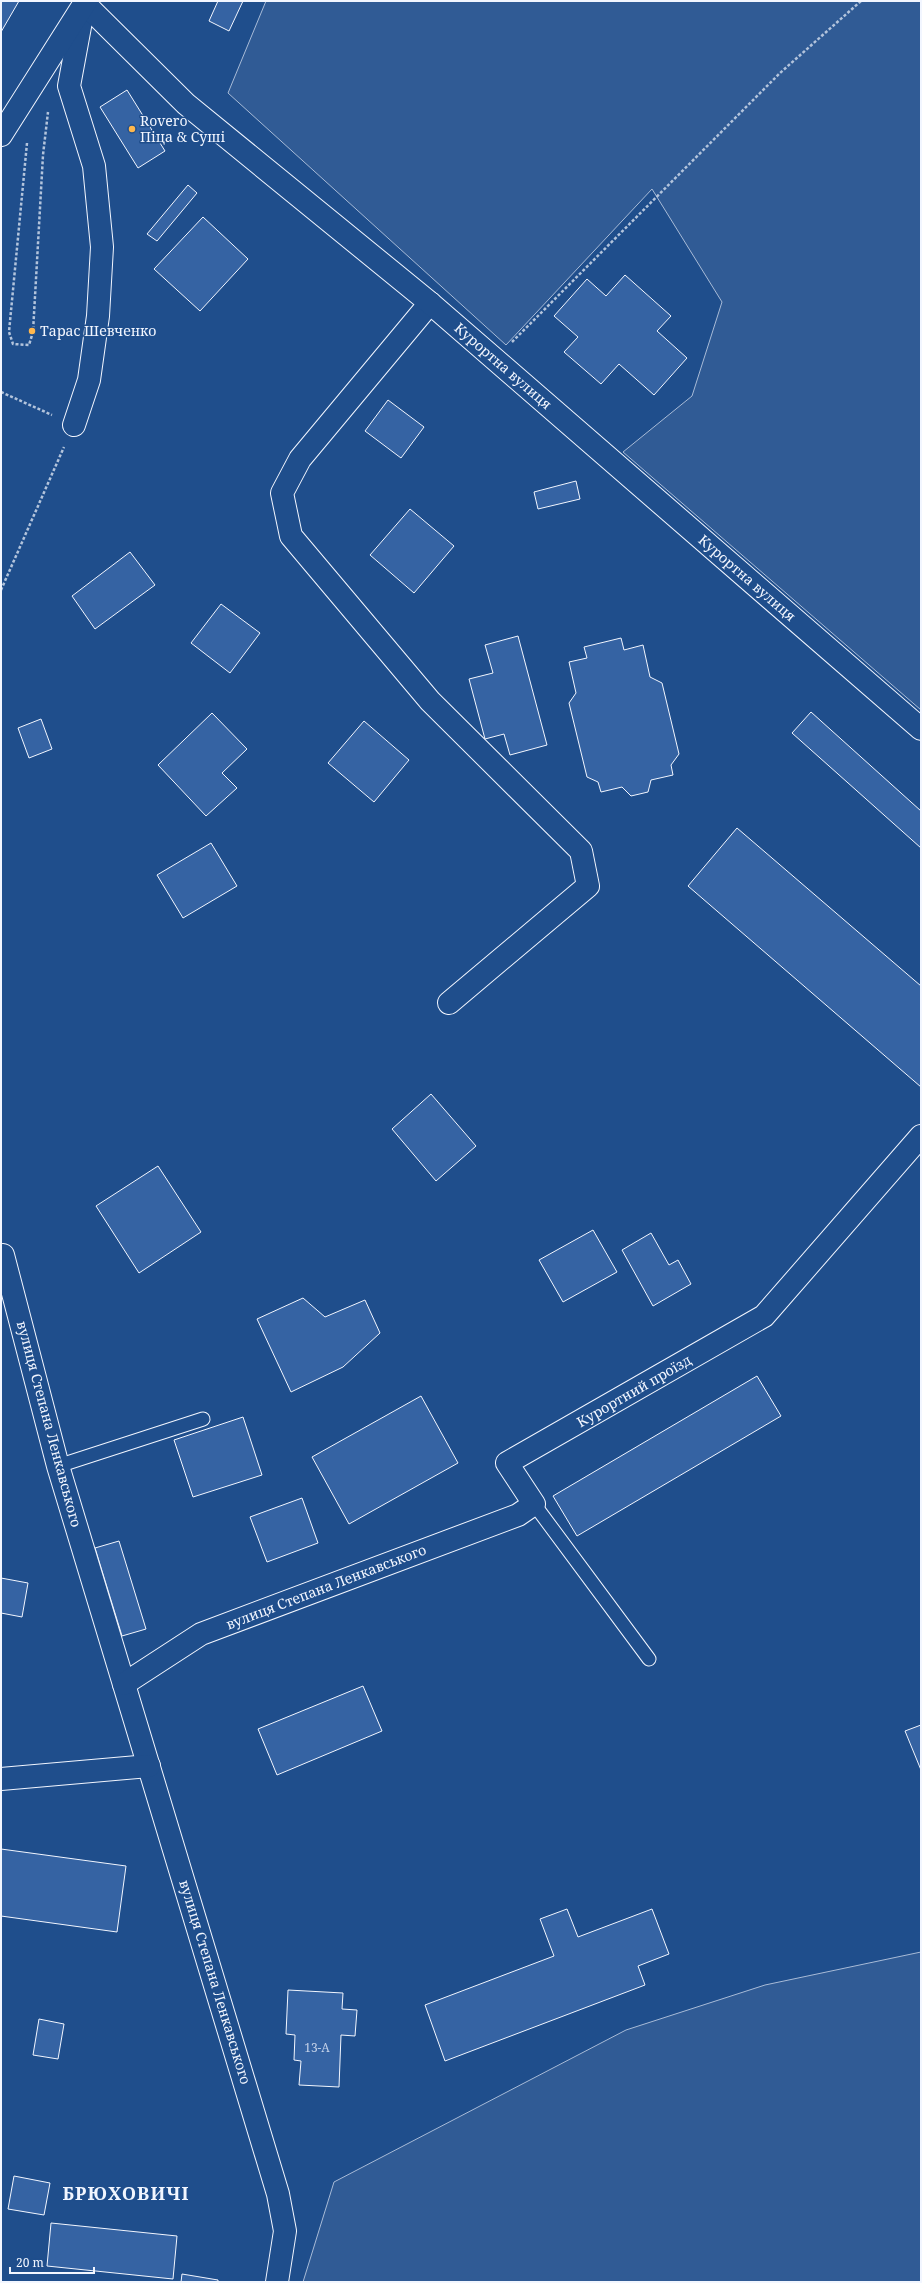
<svg xmlns="http://www.w3.org/2000/svg" width="922" height="2283" font-family="'Noto Serif',serif">
<style>
.built{fill:#305b95;stroke:#a8bbd7}
.building{fill:#3563a3;stroke:#f2f6ff}
.lines{fill:none;stroke-linecap:round;stroke-linejoin:round}
.lane-casing{stroke:#f2f6ff;stroke-width:15}
.street-casing{stroke:#f2f6ff;stroke-width:24}
.secondary-casing{stroke:#f2f6ff;stroke-width:24}
.path{stroke:#b3c4dc;stroke-width:2.5;stroke-dasharray:3 2;stroke-linecap:butt}
.lane{stroke:#1f4e8c;stroke-width:13}
.street{stroke:#1f4e8c;stroke-width:22}
.secondary{stroke:#1f4e8c;stroke-width:22}
.poi-dot{fill:#ffb74d;stroke:#1f4e8c;stroke-width:1.5}
.labels{text-anchor:middle;stroke-width:3;stroke-linejoin:round;paint-order:stroke}
.number-label{font-size:12px;fill:#c3d1e8}
.poi-label{font-size:14px;fill:#f2f6ff;stroke:#1f4e8c;text-anchor:start}
.street-label{font-size:14px;fill:#f2f6ff;stroke:#1f4e8c}
.district-label{font-size:18px;font-weight:bold;letter-spacing:1px;fill:#f2f6ff;stroke:#1f4e8c}
</style>
<rect width="100%" height="100%" fill="#1f4e8c"/>
<g class="built">
<path d="M266,1H921V710L623,452L692,396L722,302L652,189L506,345L228,93Z"/>
<path d="M921,1952V2282H303L334,2182L626,2030L765,1985Z"/>
</g>
<g class="building">
<path d="M1,1H19L1,32Z"/>
<path d="M218,1H243L229,31L209,21Z"/>
<path d="M127,90L165,151L138,168L100,107Z"/>
<path d="M188,185L197,193L157,241L147,234Z"/>
<path d="M203,217L248,259L200,311L154,269Z"/>
<path d="M625,275L671,316L657,331L687,358L654,395L619,364L601,384L564,352L578,337L554,316L587,279L606,296Z"/>
<path d="M388,400L424,427L401,458L365,431Z"/>
<path d="M576,481L580,499L538,509L534,492Z"/>
<path d="M410,509L454,546L414,593L370,555Z"/>
<path d="M130,552L155,585L95,629L72,596Z"/>
<path d="M221,604L260,633L230,673L191,643Z"/>
<path d="M518,636L547,745L510,755L504,734L485,739L469,679L493,673L485,645Z"/>
<path d="M621,638L624,650L643,645L650,677L662,683L679,754L671,765L673,775L651,780L648,792L631,796L622,787L601,792L598,782L587,777L569,703L576,693L569,662L587,658L584,647Z"/>
<path d="M811,712L921,811V848L792,733Z"/>
<path d="M212,713L247,749L222,773L237,788L206,816L158,765Z"/>
<path d="M41,719L52,749L29,758L18,728Z"/>
<path d="M364,721L409,760L374,802L328,763Z"/>
<path d="M737,828L921,986V1087L688,886Z"/>
<path d="M211,843L237,886L183,918L157,875Z"/>
<path d="M431,1094L476,1146L436,1181L392,1129Z"/>
<path d="M158,1166L201,1232L139,1273L96,1206Z"/>
<path d="M593,1230L617,1272L563,1302L539,1260Z"/>
<path d="M651,1233L669,1265L678,1260L691,1284L653,1306L622,1250Z"/>
<path d="M303,1298L325,1317L365,1300L380,1333L343,1367L291,1392L257,1319Z"/>
<path d="M757,1376L781,1416L577,1536L553,1496Z"/>
<path d="M421,1396L458,1463L349,1524L312,1457Z"/>
<path d="M243,1417L262,1475L193,1497L174,1440Z"/>
<path d="M302,1498L318,1543L267,1562L250,1517Z"/>
<path d="M119,1541L146,1629L122,1636L95,1548Z"/>
<path d="M1,1578L28,1583L22,1617L1,1613Z"/>
<path d="M363,1686L382,1731L277,1775L258,1729Z"/>
<path d="M921,1725V1770L905,1731Z"/>
<path d="M1,1849L126,1866L117,1932L1,1916Z"/>
<path d="M567,1909L578,1937L652,1909L669,1954L638,1966L645,1985L445,2061L425,2005L554,1956L540,1919Z"/>
<path d="M288,1990L343,1993L342,2009L357,2010L355,2036L341,2035L339,2087L299,2085L301,2061L294,2060L295,2035L286,2034Z"/>
<path d="M39,2019L64,2024L58,2059L33,2055Z"/>
<path d="M14,2176L50,2183L44,2215L8,2209Z"/>
<path d="M51,2223L177,2236L173,2279L47,2266Z"/>
<path d="M182,2274L218,2280V2282H181Z"/>
</g>
<g class="lines">
<g class="lane-casing">
<g id="lane">
<path d="M58,1466L203,1419"/>
<path d="M534,1504L649,1659"/>
</g>
</g>
<g class="street-casing">
<g id="street">
<path d="M430,303L300,459L282,493L291,536L430,701L581,851L588,886L449,1003"/>
<path d="M74,425L89,380L98,316L102,247L94,166L69,86L84,5"/>
<path d="M3,1255L58,1466L278,2194L285,2231L277,2282"/>
<path d="M124,1684L201,1634L518,1515L534,1504L507,1463L764,1316L921,1136"/>
<path d="M1,1779L149,1766"/>
</g>
</g>
<g class="secondary-casing">
<g id="secondary">
<path d="M84,3L186,104L430,303L921,729"/>
<path d="M1,135L86,1"/>
</g>
</g>
<g class="path">
<path d="M27,143L9,332L13,344L29,345L33,332L43,155L48,112"/>
<path d="M512,342L780,73L861,1"/>
<path d="M1,392L52,415"/>
<path d="M1,590L64,447"/>
</g>
<use href="#lane" class="lane"/>
<use href="#street" class="street"/>
<use href="#secondary" class="secondary"/>
</g>
<g class="poi-dot">
<circle cx="132" cy="129" r="4"/>
<circle cx="32" cy="331" r="4"/>
</g>
<g class="labels">
<g class="number-label">
<text x="317" y="2052">13-А</text>
</g>
<g class="poi-label">
<text x="140" y="126">Rovero<tspan x="140" dy="16">Піца &amp; Суші</tspan></text>
<text x="40" y="336">Тарас Шевченко</text>
</g>
<g class="street-label">
<text transform="translate(503 366) rotate(41)" y="5">Курортна вулиця</text>
<text transform="translate(747 578) rotate(41)" y="5">Курортна вулиця</text>
<text transform="translate(634 1391) rotate(-30)" y="5">Курортний проїзд</text>
<text transform="translate(49 1424) rotate(75)" y="5">вулиця Степана Ленкавського</text>
<text transform="translate(326 1587) rotate(-21)" y="5">вулиця Степана Ленкавського</text>
<text transform="translate(215 1982) rotate(73)" y="5">вулиця Степана Ленкавського</text>
</g>
<g class="district-label">
<text x="126" y="2200">БРЮХОВИЧІ</text>
</g>
</g>
<rect width="922" height="2283" fill="none" stroke="#f2f6ff" stroke-width="4"/>
<path d="M10 2267v6h84v-6" fill="none" stroke="#f2f6ff" stroke-width="2"/>
<text x="16" y="2267" font-size="12" fill="#f2f6ff" stroke="#1f4e8c" stroke-width="3" paint-order="stroke">20 m</text>
</svg>
